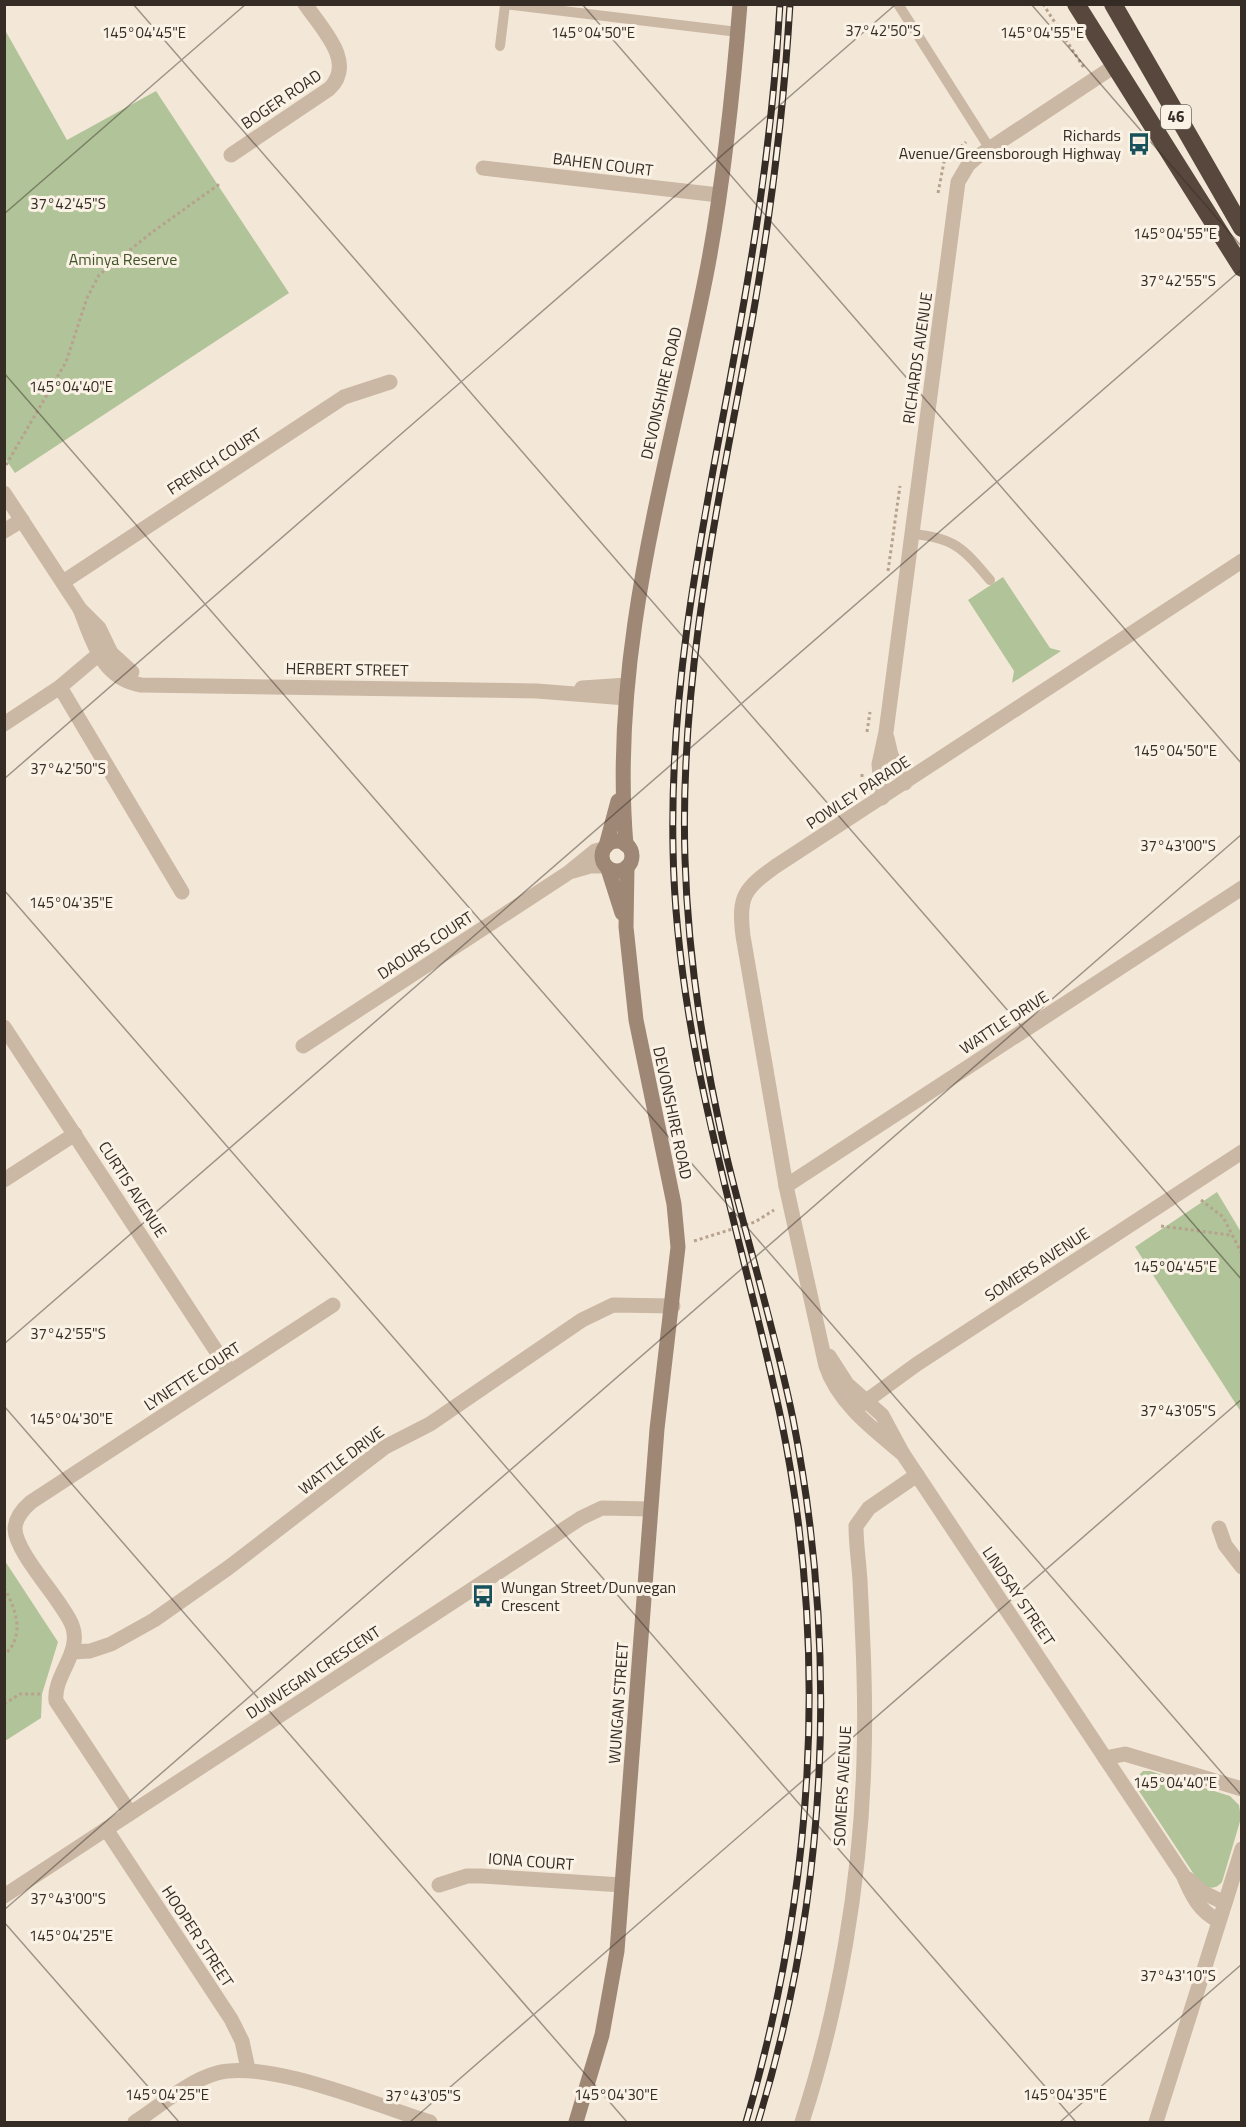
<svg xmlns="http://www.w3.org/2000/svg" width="1246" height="2127" font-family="'Titillium Web',sans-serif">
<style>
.green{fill:#b1c398}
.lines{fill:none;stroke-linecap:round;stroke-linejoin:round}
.path{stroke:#b7a28e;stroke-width:3;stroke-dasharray:3 3;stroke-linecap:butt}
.lane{stroke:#cbb8a4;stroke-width:10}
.street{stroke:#cbb8a4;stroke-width:15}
.secondary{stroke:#9f8775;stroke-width:15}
.highway{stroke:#58473c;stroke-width:18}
.rail-casing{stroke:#362c26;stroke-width:7}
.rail{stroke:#faf2e5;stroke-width:4.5;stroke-dasharray:14;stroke-linecap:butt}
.ticks{fill:none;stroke:#362c26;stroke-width:1.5;stroke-opacity:0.45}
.labels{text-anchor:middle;stroke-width:6;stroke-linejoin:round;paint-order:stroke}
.shield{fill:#faf2e5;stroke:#71675f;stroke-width:1.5}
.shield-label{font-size:15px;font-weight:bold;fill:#362c26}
.street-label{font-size:16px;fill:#362c26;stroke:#faf2e5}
.poi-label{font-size:16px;fill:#362c26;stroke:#faf2e5;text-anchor:end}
.park-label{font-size:16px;fill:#425628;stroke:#faf2e5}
.ticks-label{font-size:15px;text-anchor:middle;fill:#362c26;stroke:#faf2e5;stroke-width:6;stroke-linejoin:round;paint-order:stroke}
</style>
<rect width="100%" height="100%" fill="#f3e8d8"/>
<g class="green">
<path d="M5,30L67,140L156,91L289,293L15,473L4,457Z"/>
<path d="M1003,577L1050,648L1061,651L1012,683L1014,671L968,600Z"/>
<path d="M1217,1192L1241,1232V1412L1135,1247Z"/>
<path d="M5,1561L58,1642L42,1694L41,1718L5,1741Z"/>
<path d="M1143,1771H1150L1230,1796L1239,1805L1241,1818L1222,1882C1215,1890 1210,1888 1201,1885L1137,1788L1138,1776Z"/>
</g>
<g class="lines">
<g class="path">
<path d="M1043,4L1084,68"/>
<path d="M938,193L944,162L966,142"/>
<path d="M6,465L66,362L87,298L99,275L151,233L221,183"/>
<path d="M888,571L900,486"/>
<path d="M867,732L870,712"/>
<path d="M862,774V789L864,787"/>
<path d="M1201,1200L1223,1217L1242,1254"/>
<path d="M1161,1226L1230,1235"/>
<path d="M694,1241L755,1222L774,1210"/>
<path d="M4,1588C16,1609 26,1636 4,1655"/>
<path d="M4,1704L20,1694H42"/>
</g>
<g class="lane">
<path d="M505,4L738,32"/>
<path d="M898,4L990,149"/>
<path d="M500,46L505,5"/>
<path d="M912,534C954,537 964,549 990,580"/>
</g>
<g class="street">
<path d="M231,155L329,89C357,63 322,29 305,4"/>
<path d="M483,168L719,195"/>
<path d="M4,493L80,609L99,628L111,653L132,672"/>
<path d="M4,531L22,520"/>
<path d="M63,582L344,397L390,382"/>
<path d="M80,609C93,641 101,678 141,685L537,691L626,698"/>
<path d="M60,687L182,892"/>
<path d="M582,688L627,685"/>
<path d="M4,724L60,687L93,659L108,654"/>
<path d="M887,738L891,755L905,783"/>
<path d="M882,798L879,764L886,732L958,182L968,165L977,157L1113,67"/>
<path d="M573,871L590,866H605"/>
<path d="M4,1027L230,1372"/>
<path d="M303,1046L568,873L595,851L603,849"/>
<path d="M4,1180L75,1134"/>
<path d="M786,1186L1242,888"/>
<path d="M829,1356L847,1384L882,1415L903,1454L1183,1875C1192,1896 1199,1911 1219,1921"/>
<path d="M862,1404L917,1364L1242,1152"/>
<path d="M903,1454C874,1430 838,1403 826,1366L786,1186L743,936C738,896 744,889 776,866L1242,561"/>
<path d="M1219,1528L1225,1545L1242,1567"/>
<path d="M72,1652L90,1651L111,1644L154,1620L228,1568L385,1447L430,1424L582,1320L613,1305L673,1306"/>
<path d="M1105,1758L1125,1754L1242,1789"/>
<path d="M130,1813L56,1701C53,1675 83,1652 72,1625C62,1600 16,1554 15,1529C15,1518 23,1509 31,1502L333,1305"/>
<path d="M106,1829L231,2019L242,2041L248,2069"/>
<path d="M1188,1879L1202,1892L1225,1903"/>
<path d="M439,1885L467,1876H482L622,1885"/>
<path d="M4,1896L581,1518L602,1508L650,1509"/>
<path d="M135,2122C160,2106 188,2081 217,2073C268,2059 378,2106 430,2122"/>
<path d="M802,2122C839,2009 861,1878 864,1759C866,1700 863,1640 860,1581C859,1563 856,1545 856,1526L869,1508L917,1475"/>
<path d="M1156,2122L1242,1849"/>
</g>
<g class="secondary">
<circle cx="617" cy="856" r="15"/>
<path d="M626,845C609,644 671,459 708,265C724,179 733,92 740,4"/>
<path d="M606,846L618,801"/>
<path d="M608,869L622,913"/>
<path d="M576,2122L602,2035L617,1951L657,1429L678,1247L674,1204L636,1020L626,927L627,867"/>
</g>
<g class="highway">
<path d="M1076,4L1242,268"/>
<path d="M1113,4L1242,228"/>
</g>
<g class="rail-casing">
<g id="rail">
<path d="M746,2122C813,1893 830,1655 781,1419C741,1229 676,1045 673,848C669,648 717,468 749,272C764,184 775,94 780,4"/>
<path d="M758,2122C828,1894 839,1653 793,1419C775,1331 748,1245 727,1158C704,1060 688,960 685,859C679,674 720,496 753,315C771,212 784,108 790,4"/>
</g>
</g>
<use href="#rail" class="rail"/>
</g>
<path class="ticks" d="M133,4L1242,1280M582,4L1242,764M1031,4L1242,247M4,214L246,4M4,373L1242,1796M4,779L896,4M4,890L1076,2122M4,1344L1242,269M4,1406L627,2122M4,1910L1242,834M4,1922L179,2122M410,2122L1242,1399M1060,2122L1242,1964"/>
<defs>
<g id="bus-bare" transform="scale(1.8)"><path d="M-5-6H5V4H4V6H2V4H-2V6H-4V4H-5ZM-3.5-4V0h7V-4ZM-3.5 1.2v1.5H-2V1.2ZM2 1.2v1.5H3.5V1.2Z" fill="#19515a" stroke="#faf2e5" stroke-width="2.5" paint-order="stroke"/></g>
</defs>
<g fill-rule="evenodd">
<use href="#bus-bare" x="1139" y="144"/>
<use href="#bus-bare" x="483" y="1596"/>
</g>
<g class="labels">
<rect class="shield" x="1161" y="105" width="30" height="24" rx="4.5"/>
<g class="shield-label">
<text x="1176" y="122">46</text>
</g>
<g class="street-label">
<text transform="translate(281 99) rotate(-34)" y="6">BOGER ROAD</text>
<text transform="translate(603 164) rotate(7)" y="6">BAHEN COURT</text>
<text transform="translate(917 358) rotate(-82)" y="6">RICHARDS AVENUE</text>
<text transform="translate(661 393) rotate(-77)" y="6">DEVONSHIRE ROAD</text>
<text transform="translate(214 461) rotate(-33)" y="6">FRENCH COURT</text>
<text transform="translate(347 669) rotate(1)" y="6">HERBERT STREET</text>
<text transform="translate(858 792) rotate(-33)" y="6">POWLEY PARADE</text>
<text transform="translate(425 945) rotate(-33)" y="6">DAOURS COURT</text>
<text transform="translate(1004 1022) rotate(-33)" y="6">WATTLE DRIVE</text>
<text transform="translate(673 1113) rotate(78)" y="6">DEVONSHIRE ROAD</text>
<text transform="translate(133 1189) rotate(57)" y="6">CURTIS AVENUE</text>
<text transform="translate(1037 1264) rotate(-33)" y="6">SOMERS AVENUE</text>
<text transform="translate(192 1376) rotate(-33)" y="6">LYNETTE COURT</text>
<text transform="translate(341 1460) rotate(-37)" y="6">WATTLE DRIVE</text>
<text transform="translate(1019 1596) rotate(56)" y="6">LINDSAY STREET</text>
<text transform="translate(313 1672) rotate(-33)" y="6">DUNVEGAN CRESCENT</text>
<text transform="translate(618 1703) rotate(-86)" y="6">WUNGAN STREET</text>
<text transform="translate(842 1786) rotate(-87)" y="6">SOMERS AVENUE</text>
<text transform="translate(531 1861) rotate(4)" y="6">IONA COURT</text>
<text transform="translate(198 1936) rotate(57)" y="6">HOOPER STREET</text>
</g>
<g class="poi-label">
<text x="1121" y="141">Richards<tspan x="1121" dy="18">Avenue/Greensborough Highway</tspan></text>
<text x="501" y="1593" text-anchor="start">Wungan Street/Dunvegan<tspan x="501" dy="18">Crescent</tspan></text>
</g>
<g class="park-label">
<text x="123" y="265">Aminya Reserve</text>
</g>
</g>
<g class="ticks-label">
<text x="883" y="36">37°42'50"S</text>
<text x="1042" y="38">145°04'55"E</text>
<text x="144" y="38">145°04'45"E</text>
<text x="593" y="38">145°04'50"E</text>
<text x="68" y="209">37°42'45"S</text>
<text x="1175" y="239">145°04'55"E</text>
<text x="1178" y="286">37°42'55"S</text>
<text x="71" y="392">145°04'40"E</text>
<text x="1175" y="756">145°04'50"E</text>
<text x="68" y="774">37°42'50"S</text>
<text x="1178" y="851">37°43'00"S</text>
<text x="71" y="908">145°04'35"E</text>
<text x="1175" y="1272">145°04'45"E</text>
<text x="68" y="1339">37°42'55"S</text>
<text x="1178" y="1416">37°43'05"S</text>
<text x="71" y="1424">145°04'30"E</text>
<text x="1175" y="1788">145°04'40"E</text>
<text x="68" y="1904">37°43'00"S</text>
<text x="71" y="1941">145°04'25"E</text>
<text x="1178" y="1981">37°43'10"S</text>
<text x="167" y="2100">145°04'25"E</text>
<text x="616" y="2100">145°04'30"E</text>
<text x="1065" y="2100">145°04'35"E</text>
<text x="423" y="2101">37°43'05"S</text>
</g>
<rect width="1246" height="2127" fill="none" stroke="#362c26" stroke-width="12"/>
</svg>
